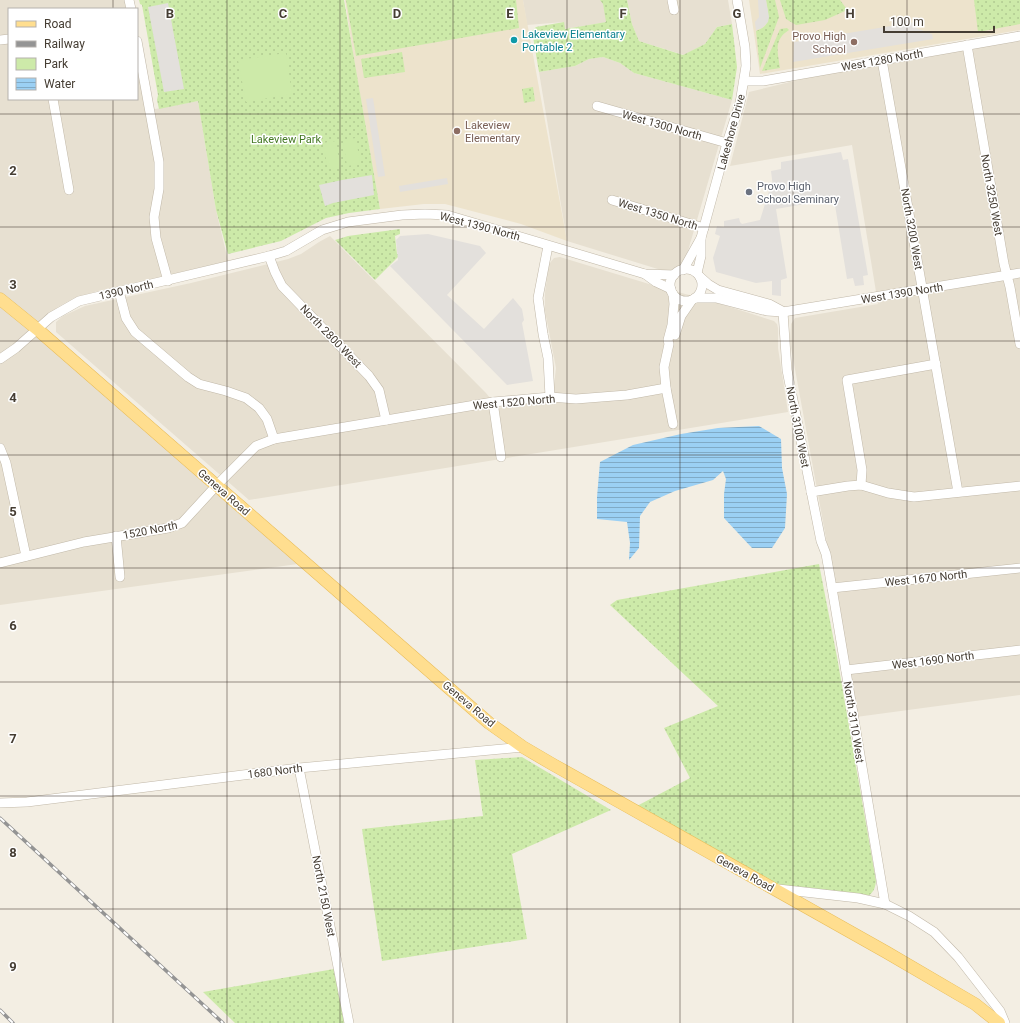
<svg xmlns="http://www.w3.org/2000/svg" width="1020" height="1023" font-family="Roboto,sans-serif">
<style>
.residential{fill:#e7e0d1}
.education{fill:#ede3cc}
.green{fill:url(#green-dots)}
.pitch{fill:#cdeaa9}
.parking{fill:#e3e0dc}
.water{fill:url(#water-rules)}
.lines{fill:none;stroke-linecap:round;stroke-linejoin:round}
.minor-casing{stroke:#c1b8a8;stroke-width:10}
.major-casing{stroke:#e9bd5a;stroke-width:13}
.minor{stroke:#fff;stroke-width:9}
.major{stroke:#ffde8f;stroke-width:12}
.rail-casing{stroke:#949494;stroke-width:3.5}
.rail{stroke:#fff;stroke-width:2;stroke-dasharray:6;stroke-linecap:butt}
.grid{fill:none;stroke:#453d33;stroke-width:1;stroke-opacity:0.55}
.culture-dot{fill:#0f9aa8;stroke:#fff;stroke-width:1.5}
.education-dot{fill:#8d6e63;stroke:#fff;stroke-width:1.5}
.worship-dot{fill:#6b7280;stroke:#fff;stroke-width:1.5}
.labels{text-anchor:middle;stroke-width:3;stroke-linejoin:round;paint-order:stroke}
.culture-label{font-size:11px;fill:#0d838f;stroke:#fff;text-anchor:start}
.education-label{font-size:11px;fill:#785e54;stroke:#fff;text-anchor:end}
.street-label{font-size:11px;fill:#453d33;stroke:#fff}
.park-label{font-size:11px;fill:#457924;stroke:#fff}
.worship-label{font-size:11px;fill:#5b616d;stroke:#fff;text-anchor:start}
.grid-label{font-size:13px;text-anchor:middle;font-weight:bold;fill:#453d33;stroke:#fff;stroke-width:3;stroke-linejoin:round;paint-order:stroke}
</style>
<defs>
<pattern id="green-dots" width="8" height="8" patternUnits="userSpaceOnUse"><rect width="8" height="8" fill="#cdeaa9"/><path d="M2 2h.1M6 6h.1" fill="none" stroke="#b1ca92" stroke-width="1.8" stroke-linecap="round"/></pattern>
<pattern id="water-rules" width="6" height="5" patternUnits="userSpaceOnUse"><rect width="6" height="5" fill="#9bd0f4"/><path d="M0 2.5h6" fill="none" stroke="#80aac6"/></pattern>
</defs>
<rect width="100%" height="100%" fill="#f3eee3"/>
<g class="residential">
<path d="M0,0H129L131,9H9V99H137V41L150,110L198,101L216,210L228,261L98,291L74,298L58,307L34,327L305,563L0,605Z"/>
<path d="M523,0H606L603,4L607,22L564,29V22L527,25Z"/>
<path d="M627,0H728L732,24L717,27L705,44L684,55L639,41L632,24Z"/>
<path d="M1020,36V695L856,717L828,549L790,342L791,324L795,318L878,304L852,145L730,166L749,92L882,60Z"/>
<path d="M603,57L620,63L634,73L732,100L685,261L678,268L673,270H661L567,241L539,72L575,66L589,59Z"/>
<path d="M330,236L486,393L498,408L510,406L522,405L532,403L552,402L556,368L545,311V293L549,264L554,258L560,257L659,287L708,300L774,321L777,324L778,328V348L788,412L249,500L56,332V322L63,316L85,306L191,283L288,259L301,254L319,242Z"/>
</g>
<g class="education">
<path d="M345,0H523L567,241L521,224L445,204H424L380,209L354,59Z"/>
<path d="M749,0H1020V30L760,74Z"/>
</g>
<g class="green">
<path d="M139,0H344L380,209L349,213L326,218L281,241L228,254L216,210L198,101L159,109L157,100L158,95L142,5L140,4Z"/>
<path d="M346,0H516L519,28L356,56Z"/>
<path d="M600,0H627L632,24L639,41L683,55L705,44L717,27L732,24L737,67L732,100L634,73L620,63L603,57L589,59L575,66L539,72L532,31L536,27L564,22L565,29L606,22L603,4Z"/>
<path d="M766,0H775L779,17L760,68L756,31C773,25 768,14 766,0Z"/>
<path d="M780,0H840L846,8L845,11L825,20L796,25L786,19Z"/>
<path d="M974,0H1020V24L978,32Z"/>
<path d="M787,28L789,30C773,40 778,52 780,68L762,71L780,29Z"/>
<path d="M402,52L405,72L364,78L361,59Z"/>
<path d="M533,87L535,101L524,103L522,89Z"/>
<path d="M400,229V234L395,236L397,254H401L375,280L335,240L348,236Z"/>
<path d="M819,564L837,657L876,881C875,888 874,892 868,896L773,884L635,807L690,778L664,728L718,706L610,605L617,600Z"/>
<path d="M522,757L611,810L512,854L527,939L382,961L362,829L483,816L475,760Z"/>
<path d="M334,969L345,1023H235L203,992Z"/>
</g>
<g class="pitch">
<path d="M286,53L292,94L246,102L238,60Z"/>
<path d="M356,138L360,164L347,166L343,140Z"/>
<path d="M336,141L340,167L328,169L323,143Z"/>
</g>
<g class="parking">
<path d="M758,0H766L769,17L768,22L762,28L756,30L755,22L759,17Z"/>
<path d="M168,3L184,89L164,92L148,7Z"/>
<path d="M915,22L916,28L932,34L933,39L793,62L794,42Z"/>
<path d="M373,98L385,176L378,177L366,99Z"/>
<path d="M841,152L843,160L848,159L868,275L863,276L864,285L855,286L853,278L847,279L834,199L776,209L787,278L781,280V296L772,295V281L756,283L716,272L713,258L720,236L715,234L717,226L724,227V221L739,218L740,222L742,224L760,220L770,188L773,187L771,171L781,169V162Z"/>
<path d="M372,175L374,195L333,203L325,206L319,185L342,180Z"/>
<path d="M447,178L448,184L400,192L399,186Z"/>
<path d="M428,234L480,246L486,253L447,295L484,329L513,298L522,309L524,320L522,323L533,381L507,385L390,266L398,260L396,240L400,236Z"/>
</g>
<path class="water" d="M759,426L781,439L782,468L787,494L785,528L772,548H752L724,518V494L726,479L723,471L713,480L675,491L650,502L640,516L639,548L629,560L630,543L627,522L597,519V497L600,462L633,445L681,434L718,428Z"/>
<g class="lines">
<g class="minor-casing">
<g id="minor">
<path d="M129,0L131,9"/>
<path d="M672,0L674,10"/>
<path d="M0,40L9,39"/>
<path d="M137,41L159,162V189L154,217L156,238L168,281"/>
<path d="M967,45L1004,264L1010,287L1020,344"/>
<path d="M882,60L958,492"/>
<path d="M744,81H763L1020,36"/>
<path d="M53,99L69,190"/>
<path d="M597,106L727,143"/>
<path d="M612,200L704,228"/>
<path d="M548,246L538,298L543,334L548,358L550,397"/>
<path d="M269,256L275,272L282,286L369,376L379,390L386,420"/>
<circle cx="686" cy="285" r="16"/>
<path d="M683,270L701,238L727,143L740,103L746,66L745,47L737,0"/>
<path d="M697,273L701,256V238"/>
<path d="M645,274L656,282L671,289"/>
<path d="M700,277L708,284L718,290L769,304L782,311"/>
<path d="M119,291L126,318L135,332L188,377L199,384L226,391L246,398L259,408L267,419L274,439"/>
<path d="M695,298H716L767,311L783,312L1020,273"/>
<path d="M783,312L787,370L821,541L826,554L832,588L885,904"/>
<path d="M675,335L681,316L692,300"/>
<path d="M0,359L16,348L51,317L79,301L269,256L286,251L322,230L348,222L402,215L425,214L447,215L645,274L674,275"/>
<path d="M493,402L501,457"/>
<path d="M673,424L666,388L664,367L669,344L668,340L672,325L674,304L673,294"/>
<path d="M0,448L6,463L26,556"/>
<path d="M861,485L862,470L847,380L936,364"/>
<path d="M811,492L848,486L861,485L888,493L914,497L1020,486"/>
<path d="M116,536L120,577"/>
<path d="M0,563L84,542L168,528L182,523L216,486L256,446L274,439L493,402L550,397L576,399L627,395L666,388"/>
<path d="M832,588L1020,568"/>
<path d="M846,670L1020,650"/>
<path d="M299,768L349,1023"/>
<path d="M0,803L27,802L299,768L523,747"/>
<path d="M778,889L858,898L885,904L909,916L934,932L958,957L1000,1011L1005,1023"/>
</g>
</g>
<g class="major-casing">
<path id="major" d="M0,299L37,329L489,723L523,747L552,764L886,952L975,1004L999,1023"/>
</g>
<use href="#minor" class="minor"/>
<use href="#major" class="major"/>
<g class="rail-casing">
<g id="rail">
<path d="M0,818L223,1023"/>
<path d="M0,1010L13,1023"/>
</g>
</g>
<use href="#rail" class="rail"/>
</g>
<path class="grid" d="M113,0V9M227,0V1023M340,0V1023M453,0V1023M567,0V1023M680,0V1023M793,0V1023M907,0V1023M113,99V1023M0,114H1020M0,227H1020M0,341H1020M0,455H1020M0,568H1020M0,682H1020M0,796H1020M0,909H1020"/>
<circle class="culture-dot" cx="514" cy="40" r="4"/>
<g class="education-dot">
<circle cx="854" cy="42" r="4"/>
<circle cx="457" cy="131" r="4"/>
</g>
<circle class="worship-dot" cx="749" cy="192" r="4"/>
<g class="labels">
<g class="culture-label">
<text x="522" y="38">Lakeview Elementary<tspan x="522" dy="13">Portable 2</tspan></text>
</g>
<g class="education-label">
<text x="846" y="40">Provo High<tspan x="846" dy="13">School</tspan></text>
<text x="465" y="129" text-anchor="start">Lakeview<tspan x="465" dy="13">Elementary</tspan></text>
</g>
<g class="street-label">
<text transform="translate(882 60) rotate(-10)" y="4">West 1280 North</text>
<text transform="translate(662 125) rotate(16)" y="4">West 1300 North</text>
<text transform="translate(731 132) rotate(-75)" y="4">Lakeshore Drive</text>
<text transform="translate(992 195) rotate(80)" y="4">North 3250 West</text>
<text transform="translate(658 214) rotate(17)" y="4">West 1350 North</text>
<text transform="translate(480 226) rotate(15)" y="4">West 1390 North</text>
<text transform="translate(912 229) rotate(80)" y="4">North 3200 West</text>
<text transform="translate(126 290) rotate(-13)" y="4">1390 North</text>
<text transform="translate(902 293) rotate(-9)" y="4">West 1390 North</text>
<text transform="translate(331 336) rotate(46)" y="4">North 2800 West</text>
<text transform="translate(514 402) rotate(-5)" y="4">West 1520 North</text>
<text transform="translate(798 427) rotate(79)" y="4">North 3100 West</text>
<text transform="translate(224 492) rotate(41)" y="4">Geneva Road</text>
<text transform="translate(150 530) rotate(-11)" y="4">1520 North</text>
<text transform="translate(926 578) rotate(-6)" y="4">West 1670 North</text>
<text transform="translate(933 660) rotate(-7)" y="4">West 1690 North</text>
<text transform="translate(469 704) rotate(40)" y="4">Geneva Road</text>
<text transform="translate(854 722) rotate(81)" y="4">North 3110 West</text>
<text transform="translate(275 771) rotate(-7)" y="4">1680 North</text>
<text transform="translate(745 873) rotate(29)" y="4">Geneva Road</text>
<text transform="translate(324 896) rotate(79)" y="4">North 2150 West</text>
</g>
<g class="park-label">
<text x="286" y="143">Lakeview Park</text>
</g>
<g class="worship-label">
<text x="757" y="190">Provo High<tspan x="757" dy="13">School Seminary</tspan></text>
</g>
</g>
<g class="grid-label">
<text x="170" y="18">B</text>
<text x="283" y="18">C</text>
<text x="397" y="18">D</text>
<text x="510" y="18">E</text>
<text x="623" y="18">F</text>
<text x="737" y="18">G</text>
<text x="850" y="18">H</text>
<text x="13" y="175">2</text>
<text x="13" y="289">3</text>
<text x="13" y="402">4</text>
<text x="13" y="516">5</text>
<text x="13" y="630">6</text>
<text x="13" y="743">7</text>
<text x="13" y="857">8</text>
<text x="13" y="971">9</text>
</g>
<rect x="8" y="8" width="130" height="92" fill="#ffffff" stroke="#b5b1ad"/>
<rect x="16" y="21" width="20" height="6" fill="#ffde8f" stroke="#b5b1ad"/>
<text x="44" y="28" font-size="12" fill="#453d33">Road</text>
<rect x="16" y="41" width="20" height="6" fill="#949494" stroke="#b5b1ad"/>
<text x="44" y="48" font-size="12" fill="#453d33">Railway</text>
<rect x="16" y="58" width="20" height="12" fill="#cdeaa9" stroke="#b5b1ad"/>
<text x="44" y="68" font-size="12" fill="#453d33">Park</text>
<rect x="16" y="78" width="20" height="12" fill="url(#water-rules)" stroke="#b5b1ad"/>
<text x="44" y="88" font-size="12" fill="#453d33">Water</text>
<path d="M884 26v6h110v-6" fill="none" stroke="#453d33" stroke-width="2"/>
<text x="890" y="26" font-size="12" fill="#453d33" stroke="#ffffff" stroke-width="3" paint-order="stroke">100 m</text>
</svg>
